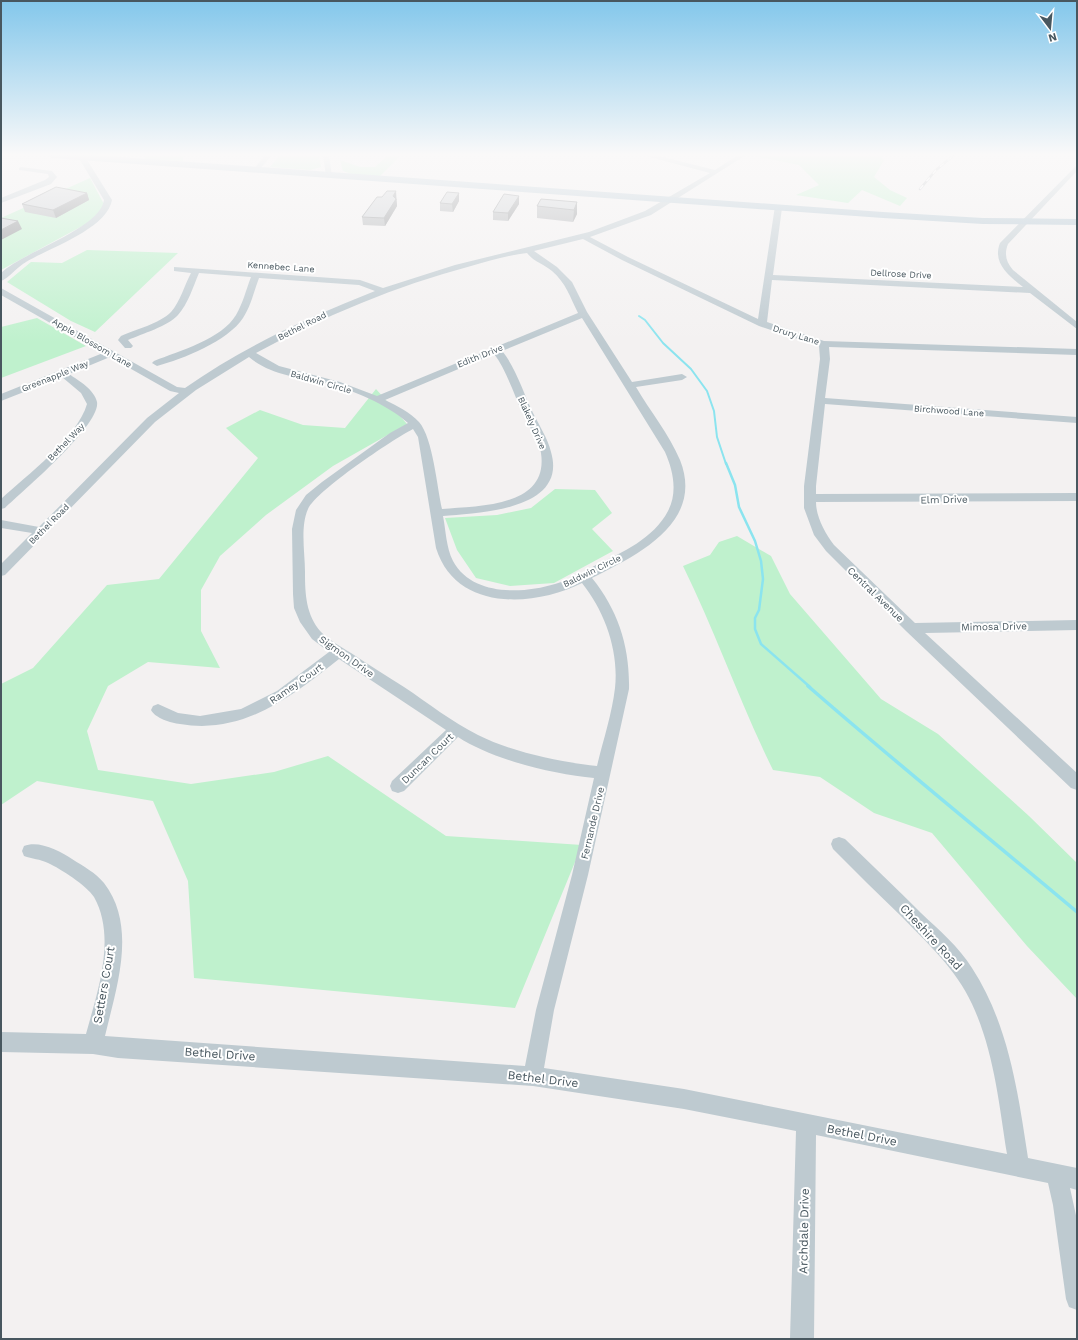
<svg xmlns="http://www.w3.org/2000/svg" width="1078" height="1340" font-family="'Work Sans',sans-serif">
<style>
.green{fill:#bff1cd}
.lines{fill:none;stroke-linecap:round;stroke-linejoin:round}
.stream-far2{stroke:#8be4ef;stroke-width:2}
.stream-far1{stroke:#8be4ef;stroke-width:2.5}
.stream{stroke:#8be4ef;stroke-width:3.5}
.minor{fill:#becad0;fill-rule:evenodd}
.major{fill:#b0c4d0;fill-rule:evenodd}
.rail-casing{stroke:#b3b7bb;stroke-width:2.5}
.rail{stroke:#fff;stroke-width:1.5;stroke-dasharray:5;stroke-linecap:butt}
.wall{fill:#afb2b5}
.shaded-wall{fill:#8e9194}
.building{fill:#cbcfd3;stroke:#8e9194}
.labels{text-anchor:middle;stroke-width:4;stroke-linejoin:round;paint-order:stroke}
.far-street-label{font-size:9px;fill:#48575f;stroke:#fff}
.street-label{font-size:10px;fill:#48575f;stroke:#fff}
.near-street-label{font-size:12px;fill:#48575f;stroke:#fff}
</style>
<rect width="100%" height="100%" fill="#f3f1f1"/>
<g class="green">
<path d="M148,155H183V161L144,159Z"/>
<path d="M280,155H319L321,167L310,170L270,167Z"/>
<path d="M388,155H401L379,177L355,175L343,171L340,160L360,167H375Z"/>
<path d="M879,155L884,160L874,177L890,190L907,198L900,206L862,190L848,203L796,195L819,185L799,165L754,156Z"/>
<path d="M90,178L106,208L86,224L1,270V218Z"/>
<path d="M87,250L178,253L95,332L71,321L7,282L31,262L62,263Z"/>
<path d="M37,318L86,346L1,378V327Z"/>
<path d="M376,389L407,424L333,466L266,515L220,556L201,590V631L220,668L148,662L108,686L87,731L98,770L191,784L274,772L328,756L446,836L582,845L515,1008L194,978L188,881L153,801L37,781L1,805V684L33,668L107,585L159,579L258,458L226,428L260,410L303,425L345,428Z"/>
<path d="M555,489L595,490L612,513L592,529L613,551L554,583L510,586L476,578L457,550L445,518L497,515L531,508Z"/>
<path d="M737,536L771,556L790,594L881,699L938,734L1029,816L1077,863V999L1027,946L932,833L874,813L820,777L773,770C740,703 716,633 683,566L710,555L719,542Z"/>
</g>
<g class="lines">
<path class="stream-far2" d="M639,316L645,320L663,343L691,369L707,391L714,411L717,437L726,464"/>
<path class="stream-far1" d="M726,463L735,485L739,507L755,541L761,561L763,579L759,610L755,618V629L761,644L810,687"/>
<path class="stream" d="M808,686C896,763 988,837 1077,912"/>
<g class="minor">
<path d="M77,155H84L112,200C107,229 49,248 26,262C18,266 8,279 1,281V273C24,251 100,229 104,200Z"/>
<path d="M265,155H272L258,171H254V169Z"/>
<path d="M323,155H329L332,177L326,176Z"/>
<path d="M642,155H655L715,170L738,155H746L651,215L590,237L628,257L758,319L775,206L782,208L773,275L1023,287C1009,276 992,263 1000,243L1077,165V171L1008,244C1004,254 1006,262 1013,270L1077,322V329L1030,293L772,280L767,322L824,341L1077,349V355L829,347L830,359L825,398L1077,417V423L825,404L816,486V494L1077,493V501L816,502C816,517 825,533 834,545L915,623L1077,620V630L925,633L1077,773V790L1071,788L906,631L826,551L814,535L804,508V486L820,359L819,346L759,326L622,260L583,239L534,251L557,267L572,282L587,312L632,382L682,374L687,377L682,380L636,387C650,411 669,434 680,460C705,523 637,555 592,578C618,610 630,647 629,689L588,875L554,1010L544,1068L684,1089L1007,1154C999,1104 994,1051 972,1004C956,969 928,944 902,917C879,895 856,872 833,849L831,844L833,839L839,837L845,839C870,863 896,888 921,913C939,930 959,947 972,968C1009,1025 1018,1093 1028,1158L1077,1168V1190L1070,1188L1077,1220V1310L1069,1307L1066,1299L1053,1205L1048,1183L816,1135L814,1339H790L796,1131L684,1109L533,1086L118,1058L93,1054L1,1052V1032L86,1034C97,993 117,938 94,897C86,885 61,869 48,863C40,859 32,859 24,856L22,851L24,846C39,840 60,851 72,859C83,866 96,873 104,883C138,927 116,989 105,1036L525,1066L536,1010L572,875L594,778C553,774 493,760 458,737L404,791L398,793L392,791L390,786L392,781L446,730L339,659C292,696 244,735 180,724C171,723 155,718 151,710L153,706L158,704L178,713L200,716L241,709L277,691L329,652L312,639L300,622L294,608L293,594L292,529L296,510L306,495L322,482L390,433L408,423C386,404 353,390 325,383C299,377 270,375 249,357L196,390L155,422L5,575L1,576V564L32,533L1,528V520L39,527L147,418L179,393L170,391L110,357L69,374C79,381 94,389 97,402C101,425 23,491 5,508L1,509V499C26,476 78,437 87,404L81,393L62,377L1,401V394L103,353L1,295V288L177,387L185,388C243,347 309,317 375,291L359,285L259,278C254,291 251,306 243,318C228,341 183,359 157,366L152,363L154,361C179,351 222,339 236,315C243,303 246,290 251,277L199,273C193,287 188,304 178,315C168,326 142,334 128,340L133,346L131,348H125L118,340L121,336C136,329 159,324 171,312C180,302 185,284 191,273L174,271V267L360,280L383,288L455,265L589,232L645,211L710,173ZM527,253C534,262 544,264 552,271C566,283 570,297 578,313L377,396L340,382L279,366L256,353C324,316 396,286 471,266C489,261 509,255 527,253ZM582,318L665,452C673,470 678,492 668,511C654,538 622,553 596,565C583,572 570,580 555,584C522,594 472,596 453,561C446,547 446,531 443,516C480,513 568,510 551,452C548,439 539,425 533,413C524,394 515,366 502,351ZM494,354C505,367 515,397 523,414C529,426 539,440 541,453C549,507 479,506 442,509C437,487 433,438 419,422C410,412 397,406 385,400ZM413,429L418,437L436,548C456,612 534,607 582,583C605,612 619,651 615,688C612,714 603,741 597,766C559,762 512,752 478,735C452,722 428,703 404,687C386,676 368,664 351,653C341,647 329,640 321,632C306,615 305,594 305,572C305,553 300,527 308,509C317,490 392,440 413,429Z"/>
<path d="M21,167L52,171L57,177L51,184L1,203V198L45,180L49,177L48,174L19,170V168Z"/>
</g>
<path class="major" d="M48,155H94L883,212L983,218L1077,219V225L983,224L883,218L52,158Z"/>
<g class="rail-casing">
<path id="rail" d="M920,189L936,170L954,155"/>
</g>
<use href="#rail" class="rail"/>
</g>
<g class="wall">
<path d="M87,193L89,200L56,218L25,212L22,204Z"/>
<path d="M459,193V201L453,212L440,211V203Z"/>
<path d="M519,196V204L508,221L493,220V212Z"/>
<path d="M382,197L397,199L396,200L397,206L385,226L363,225L362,217Z"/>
<path d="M577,202V214L573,222L537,218V206Z"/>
</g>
<g class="shaded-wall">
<path d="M396,191L397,206L385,226L384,218L393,196Z"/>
<path d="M87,193L89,200L56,218L53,210Z"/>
<path d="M459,193V201L453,212L452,204Z"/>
<path d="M519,196V204L508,221V213Z"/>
<path d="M577,202V214L573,222L574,210Z"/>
<path d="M18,221L22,229L1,240V230Z"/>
</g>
<g class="building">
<path d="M56,187L87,193L53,210L22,204Z"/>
<path d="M387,191H396L393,196L396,199L384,218L362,217L377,197H382Z"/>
<path d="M447,192L459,193L452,204L440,203Z"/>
<path d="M504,194L519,196L508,213L493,212Z"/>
<path d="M541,199L577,202L574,210L537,206Z"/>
<path d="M1,218L18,221L1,230Z"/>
</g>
<linearGradient id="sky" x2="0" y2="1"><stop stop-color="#83c7eb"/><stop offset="0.45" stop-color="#faf9f9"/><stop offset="1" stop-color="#faf9f9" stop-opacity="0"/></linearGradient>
<rect width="1078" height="343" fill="url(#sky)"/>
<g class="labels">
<g class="far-street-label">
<text transform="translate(281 267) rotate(4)" y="3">Kennebec Lane</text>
<text transform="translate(901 274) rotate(3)" y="3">Dellrose Drive</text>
<text transform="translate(302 326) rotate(-27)" y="3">Bethel Road</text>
<text transform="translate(796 335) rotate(17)" y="3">Drury Lane</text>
<text transform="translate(92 343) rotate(30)" y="3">Apple Blossom Lane</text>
<text transform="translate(480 356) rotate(-22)" y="3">Edith Drive</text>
<text transform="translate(55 376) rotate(-22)" y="3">Greenapple Way</text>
<text transform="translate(321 382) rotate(16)" y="3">Baldwin Circle</text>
<text transform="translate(949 411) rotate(4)" y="3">Birchwood Lane</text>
<text transform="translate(532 423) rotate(66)" y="3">Blakely Drive</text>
<text transform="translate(66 442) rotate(-46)" y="3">Bethel Way</text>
<text transform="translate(49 524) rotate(-45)" y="3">Bethel Road</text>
<text transform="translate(592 571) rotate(-26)" y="3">Baldwin Circle</text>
</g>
<g class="street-label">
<text transform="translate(944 499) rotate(-1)" y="4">Elm Drive</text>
<text transform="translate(876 594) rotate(44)" y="4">Central Avenue</text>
<text transform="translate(994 626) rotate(-1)" y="4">Mimosa Drive</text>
<text transform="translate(347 656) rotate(35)" y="4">Sigmon Drive</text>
<text transform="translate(296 683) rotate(-35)" y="4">Ramey Court</text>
<text transform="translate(427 758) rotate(-44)" y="4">Duncan Court</text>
<text transform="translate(592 823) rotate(-77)" y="4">Fernande Drive</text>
</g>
<g class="near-street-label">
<text transform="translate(931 937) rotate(47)" y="4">Cheshire Road</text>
<text transform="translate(104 985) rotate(-80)" y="4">Setters Court</text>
<text transform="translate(220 1054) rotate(4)" y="4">Bethel Drive</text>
<text transform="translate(543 1079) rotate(7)" y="4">Bethel Drive</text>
<text transform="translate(862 1135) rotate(11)" y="4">Bethel Drive</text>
<text transform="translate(804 1231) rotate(-89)" y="4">Archdale Drive</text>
</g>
</g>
<rect width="1078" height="1340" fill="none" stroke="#48575f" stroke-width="4"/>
<g transform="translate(1050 28) rotate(164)" stroke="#ffffff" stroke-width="3" paint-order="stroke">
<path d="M0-3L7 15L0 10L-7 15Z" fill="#48575f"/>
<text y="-6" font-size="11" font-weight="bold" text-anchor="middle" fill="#48575f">N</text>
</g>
</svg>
